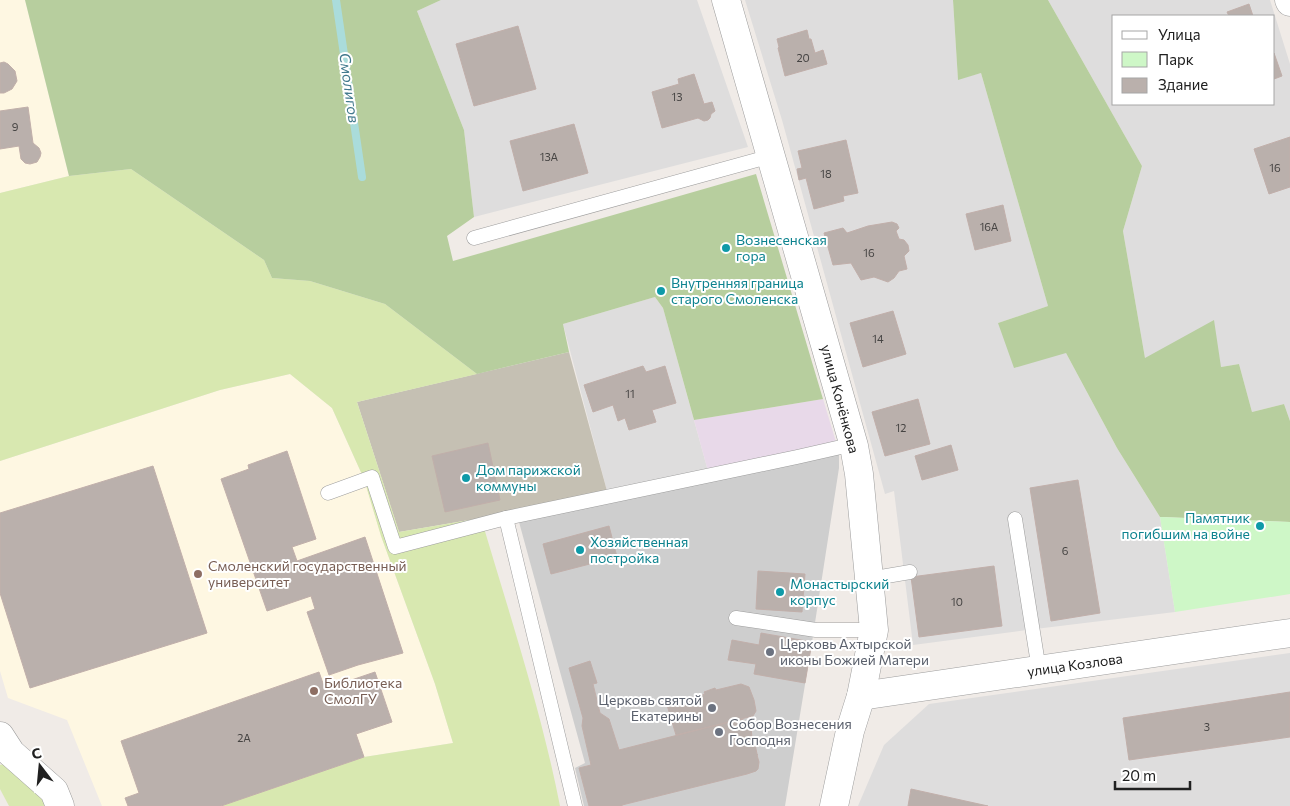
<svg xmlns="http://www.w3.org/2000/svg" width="1290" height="806" font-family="Commissioner,sans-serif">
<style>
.residential{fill:#dedddd;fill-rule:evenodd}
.industrial{fill:#e8d9e9}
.education{fill:#fef7e2}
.religious{fill:#cecece}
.construction{fill:#c5c0b3}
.grass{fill:#d8e8b0}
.forest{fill:#b7ce9e}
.park{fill:#cef7c7}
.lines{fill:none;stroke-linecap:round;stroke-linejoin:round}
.stream{stroke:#aadcdb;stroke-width:8}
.building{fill:#bab0ac;stroke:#c1afaa}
.service-casing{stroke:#9d9d9d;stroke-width:15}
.minor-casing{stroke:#9d9d9d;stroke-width:29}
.service{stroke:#fff;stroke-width:14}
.minor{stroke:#fff;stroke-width:28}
.culture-dot{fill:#0f9aa8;stroke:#fff;stroke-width:2}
.education-dot{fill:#8d6e63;stroke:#fff;stroke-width:2}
.worship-dot{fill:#6b7280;stroke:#fff;stroke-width:2}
.labels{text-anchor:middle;stroke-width:4;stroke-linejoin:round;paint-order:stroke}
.number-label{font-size:11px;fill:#464443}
.culture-label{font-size:14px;fill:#0d838f;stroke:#fff;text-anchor:start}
.street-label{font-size:14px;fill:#202020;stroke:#fff}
.education-label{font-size:14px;fill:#785e54;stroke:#fff;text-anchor:start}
.worship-label{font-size:14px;fill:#5b616d;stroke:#fff;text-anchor:start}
.water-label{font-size:15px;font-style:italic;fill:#437a8e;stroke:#fff}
</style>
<rect width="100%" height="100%" fill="#f0ebe7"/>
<g class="residential">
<path d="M441,0H697L748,147L474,217L464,130L417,11Z"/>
<path d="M745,0H953L958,79L981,73L1048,306L998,323L1066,353L1117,448L1160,517L1175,612L1027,630L913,645L894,491L885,494L782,120Z"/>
<path d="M1048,0H1270L1290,64V421L1284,404L1252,412L1239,364L1221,367L1145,358L1123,231L1142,166ZM1114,16H1274V104H1114Z"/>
<path d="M655,297L663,308L708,471L607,491L563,324Z"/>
<path d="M1290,653V806H858L884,745L929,704Z"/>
</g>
<path class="industrial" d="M823,399L836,442L708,471L694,420Z"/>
<g class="education">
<path d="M0,0H25L69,176L0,193Z"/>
<path d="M290,374L332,408L364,479L381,536L435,684L453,743L364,757L221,806H102L67,720L8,698L0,671V461L220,390Z"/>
</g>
<path class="religious" d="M839,452V468L812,642L785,806H584L575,768L585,763L519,522Z"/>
<path class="construction" d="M569,352L607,491L481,518L399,532L357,402Z"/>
<g class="grass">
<path d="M131,169L264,260L272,278L310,281L385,304L477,374L357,402L399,532L481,518C509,613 541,709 560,806H221L364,757L453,743L435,684L381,536L364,479L332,408L290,374L220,390L0,461V193L69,176Z"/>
<path d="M11,762L49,806H9L0,789V765Z"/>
</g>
<g class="forest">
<path d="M25,0H441L417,11L464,130L474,217L447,236L453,261L756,174L823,399L694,420L663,308L655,297L563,324L569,352L477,374L385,304L310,281L272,278L264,260L131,169L69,176Z"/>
<path d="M953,0H1048L1142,166L1123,231L1145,358L1214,320L1221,367L1239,364L1252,412L1284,404L1290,421V522L1160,517L1117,448L1066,353L1014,368L998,323L1048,306L981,73L958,80Z"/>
</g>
<path class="park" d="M1160,517L1290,522V594L1175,612Z"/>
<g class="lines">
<path class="stream" d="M336,0L362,177"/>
</g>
<g class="building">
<path d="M1249,4L1253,16H1229L1227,12Z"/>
<path d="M518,26L536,89L474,106L456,44Z"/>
<path d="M807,30L809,39H811L815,53L823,50L827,64L785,76L778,48L779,47L777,39Z"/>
<path d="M1274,53L1282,76L1274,79Z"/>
<path d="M4,62L8,64L15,71L17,81L12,89L4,93H0V63Z"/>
<path d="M694,74L704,104L712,102L715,111L711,114L710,118L708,120L704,121L698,118L662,128L652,92L679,84L678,79Z"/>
<path d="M28,107L33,143L39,148L41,153L40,157L37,162L30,164L25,163L21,159L19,146L0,149V111Z"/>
<path d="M574,124L588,173L523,191L510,141Z"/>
<path d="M1290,137V187L1269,194L1254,149Z"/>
<path d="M846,140L858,193L843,196L844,201L814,209L806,178L799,180L797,169L802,168L798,151Z"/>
<path d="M1003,205L1011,241L975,250L966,214Z"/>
<path d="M892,222L897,224L899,228L896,231L899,239L904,240L908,245L909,251L904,256L907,269L899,271L894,278L888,282L874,277L861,280L851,263L833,265L824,233L843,228L847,233L868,226Z"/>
<path d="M893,311L906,354L863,367L850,323Z"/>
<path d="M643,366L646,372L665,366L676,403L652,410L656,422L629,430L625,418L618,421L613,405L593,412L584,385Z"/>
<path d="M918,399L930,444L885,456L872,412Z"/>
<path d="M488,443L500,500L445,512L432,456Z"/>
<path d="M951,445L958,470L922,480L915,456Z"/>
<path d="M287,451L316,539L292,547L297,561L365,537L403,653L358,665L329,675L307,612L315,609L311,596L267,611L221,479L249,469L248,465Z"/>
<path d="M153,466L207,633L30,688L0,593V513Z"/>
<path d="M1078,480L1100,613L1051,621L1030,488Z"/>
<path d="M609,526L617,557L551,574L543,544Z"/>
<path d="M994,566L1002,626L919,637L911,577Z"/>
<path d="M758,571L805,574L802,612L756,609Z"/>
<path d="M761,633L812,642L805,683L754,674L756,664L728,660L732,640L759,645Z"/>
<path d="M590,661L597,683L593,684L600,713L609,719L619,750L741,719L747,722L751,727L752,738H753L752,739L755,744L757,754L758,755H757L759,762L758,769L756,771L747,774L622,805V806H589L579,768L591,765L582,726L583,718L569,668Z"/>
<path d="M319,672L325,689L375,672L392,722L356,734L364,757L221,806H128L125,798L139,793L121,741Z"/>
<path d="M741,684L749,687L754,700L756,711L753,716L676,735L667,705L705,694L704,692L715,688L716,690Z"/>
<path d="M1290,692V737L1129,760L1123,718Z"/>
<path d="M911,789L988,806H908Z"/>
</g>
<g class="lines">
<g class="service-casing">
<g id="service">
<path d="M474,238L771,156"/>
<path d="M328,493L372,477L395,547L506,518L797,457L841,447L854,446"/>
<path d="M506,518L575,806"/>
<path d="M1015,519L1039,670"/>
<path d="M869,579L910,572"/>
<path d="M736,618L816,630H874"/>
</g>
</g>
<g class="minor-casing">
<g id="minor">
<path d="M726,0L854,446L859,474L874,630L861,696L850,731L834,806"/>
<path d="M1289,0L1290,2"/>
<path d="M861,696L1290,633"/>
<path d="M0,736L11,753L54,791L60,806"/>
</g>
</g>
<use href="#service" class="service"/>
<use href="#minor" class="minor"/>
</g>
<g class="culture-dot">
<circle cx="726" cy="248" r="5"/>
<circle cx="661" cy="291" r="5"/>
<circle cx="466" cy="478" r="5"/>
<circle cx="1260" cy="526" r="5"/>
<circle cx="580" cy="550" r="5"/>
<circle cx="780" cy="592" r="5"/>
</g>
<g class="education-dot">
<circle cx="198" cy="574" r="5"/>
<circle cx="314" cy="691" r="5"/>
</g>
<g class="worship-dot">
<circle cx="770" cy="652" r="5"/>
<circle cx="712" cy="708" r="5"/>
<circle cx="719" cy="732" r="5"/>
</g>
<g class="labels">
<g class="number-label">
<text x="803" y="62">20</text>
<text x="677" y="101">13</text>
<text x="15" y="131">9</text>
<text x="549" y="161">13А</text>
<text x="1275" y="172">16</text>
<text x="826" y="178">18</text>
<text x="989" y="231">16А</text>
<text x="869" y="257">16</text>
<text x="878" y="343">14</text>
<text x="630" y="398">11</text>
<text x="901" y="432">12</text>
<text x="1065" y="555">6</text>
<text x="957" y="606">10</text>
<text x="1207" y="731">3</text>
<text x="244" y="742">2А</text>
</g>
<g class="culture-label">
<text x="736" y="245">Вознесенская<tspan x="736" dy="16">гора</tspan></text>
<text x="671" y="288">Внутренняя граница<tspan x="671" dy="16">старого Смоленска</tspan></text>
<text x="476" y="475">Дом парижской<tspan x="476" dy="16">коммуны</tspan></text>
<text x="1250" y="523" text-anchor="end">Памятник<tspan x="1250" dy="16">погибшим на войне</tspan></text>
<text x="590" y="547">Хозяйственная<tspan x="590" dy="16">постройка</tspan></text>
<text x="790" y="589">Монастырский<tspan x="790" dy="16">корпус</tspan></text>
</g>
<g class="street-label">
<text transform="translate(840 399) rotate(75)" y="5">улица Конёнкова</text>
<text transform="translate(1075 665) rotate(-8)" y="5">улица Козлова</text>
</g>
<g class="education-label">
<text x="208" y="571">Смоленский государственный<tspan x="208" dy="16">университет</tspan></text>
<text x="324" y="688">Библиотека<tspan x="324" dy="16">СмолГУ</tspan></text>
</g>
<g class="worship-label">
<text x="780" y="649">Церковь Ахтырской<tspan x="780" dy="16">иконы Божией Матери</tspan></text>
<text x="702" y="705" text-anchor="end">Церковь святой<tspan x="702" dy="16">Екатерины</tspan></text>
<text x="729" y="729">Собор Вознесения<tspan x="729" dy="16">Господня</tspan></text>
</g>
<g class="water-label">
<text transform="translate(349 88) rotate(82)" y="5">Смолигов</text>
</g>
</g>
<rect x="1112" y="15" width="162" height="90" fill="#ffffff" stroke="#a6a6a6"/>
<rect x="1122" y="31" width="25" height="8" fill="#ffffff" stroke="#a6a6a6"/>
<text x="1158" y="40" font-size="15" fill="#202020">Улица</text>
<rect x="1122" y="52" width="25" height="15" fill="#cef7c7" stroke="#a6a6a6"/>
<text x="1158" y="65" font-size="15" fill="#202020">Парк</text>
<rect x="1122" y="78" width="25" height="15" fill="#bab0ac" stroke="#a6a6a6"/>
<text x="1158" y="90" font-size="15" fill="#202020">Здание</text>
<g transform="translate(40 766) rotate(344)" stroke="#ffffff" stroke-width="4" paint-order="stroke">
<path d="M0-4L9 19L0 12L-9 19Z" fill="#202020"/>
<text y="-8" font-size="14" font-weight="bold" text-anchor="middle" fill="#202020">С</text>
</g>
<path d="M1115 781v8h75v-8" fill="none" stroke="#202020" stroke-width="2.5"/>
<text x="1122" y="781" font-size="15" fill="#202020" stroke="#ffffff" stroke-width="4" paint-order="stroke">20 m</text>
</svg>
